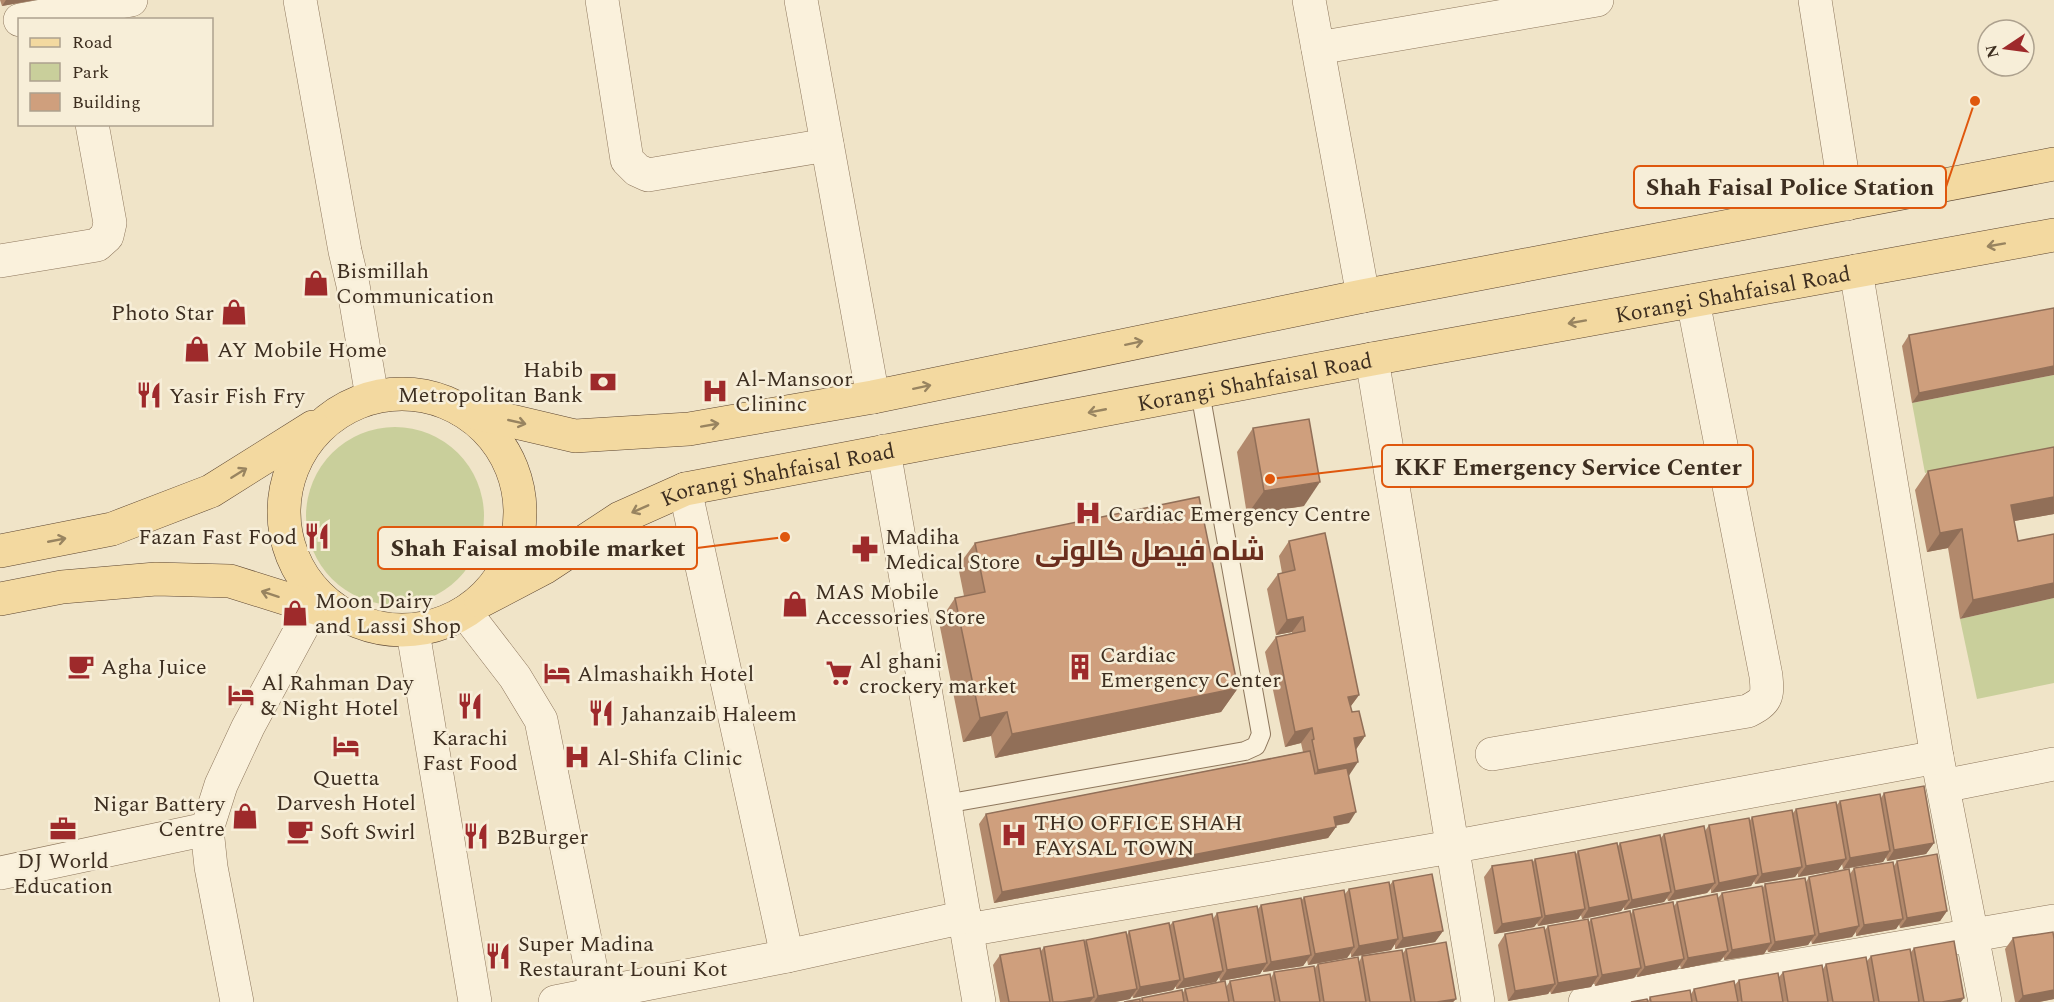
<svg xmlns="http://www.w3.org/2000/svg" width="2054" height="1002" font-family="Spectral,Cairo,serif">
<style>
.green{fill:#c9cf9b}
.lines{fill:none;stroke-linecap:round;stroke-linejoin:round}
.service-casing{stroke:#8d765c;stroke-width:20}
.minor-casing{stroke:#8d765c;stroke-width:34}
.primary-casing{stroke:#5b4430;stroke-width:34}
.service{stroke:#faf1dc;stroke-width:18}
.minor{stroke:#faf1dc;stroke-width:33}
.primary{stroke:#f3d9a0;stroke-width:33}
.wall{fill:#b2896c}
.shaded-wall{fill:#916f58}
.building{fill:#cf9f7d;stroke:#916f58;stroke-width:1.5}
.oneway{stroke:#988460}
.labels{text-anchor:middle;stroke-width:5;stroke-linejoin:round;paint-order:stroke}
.poi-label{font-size:22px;fill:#3d2e20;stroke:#f7eed8;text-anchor:start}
.street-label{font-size:22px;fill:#3d2e20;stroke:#f7eed8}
.district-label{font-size:28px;font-weight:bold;fill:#6b2e1e;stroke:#f7eed8}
.leader{fill:none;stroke:#df570d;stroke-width:2}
.callout-dot{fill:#df570d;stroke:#f7eed8;stroke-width:2}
.callout{fill:#f7eed8;stroke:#df570d;stroke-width:2}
.callout-label{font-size:24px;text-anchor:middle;font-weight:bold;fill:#3d2e20}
</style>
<rect width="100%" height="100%" fill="#f0e4c8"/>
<g class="green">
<path d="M2054,375V448L1925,473L1912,403Z"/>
<circle cx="395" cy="516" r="89"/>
<path d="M2054,598V683L1977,699L1960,619Z"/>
</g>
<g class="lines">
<g class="service-casing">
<path id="service" d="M945,804L1245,751L1256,746L1261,734L1200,392"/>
</g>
<g class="minor-casing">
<g id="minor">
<path d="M300,0L345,251L353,285L372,397"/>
<path d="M602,0L627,160L637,170L648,175L827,145"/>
<path d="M801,0L873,397"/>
<path d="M1309,0L1363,296"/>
<path d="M1815,0L1847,204"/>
<path d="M20,20L131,0"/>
<path d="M1318,48L1597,0"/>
<path d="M0,261L97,245L107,236L110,223L92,124"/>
<path d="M1856,271L1937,757L1985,1002"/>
<path d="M1372,359L1478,1002"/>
<path d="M884,451L979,1002"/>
<path d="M685,489L787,956"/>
<path d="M465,612L515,677L541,720L596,994"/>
<path d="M413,632L475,1002"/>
<path d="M1492,754L1748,711C1767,701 1768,697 1766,676L1693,301"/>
<path d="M1943,786L2054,764"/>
<path d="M207,829L211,867L237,1002"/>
<path d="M0,873L207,829L221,785L248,727L313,607"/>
<path d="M967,930L1451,847L1937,757"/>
<path d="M555,1002L787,956L965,917"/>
<path d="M1585,1002L2054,921"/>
</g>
</g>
<g class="primary-casing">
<g id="primary">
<circle cx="402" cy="512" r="118"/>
<path d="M460,409L575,436L689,429L873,397L1363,296L2054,164"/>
<path d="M0,551L112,529L211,491L313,427"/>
<path d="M0,599L62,587L156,579L230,581L335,614"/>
<path id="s1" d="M481,601L544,568L620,518L685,489L1372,359L2054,235"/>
</g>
</g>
<use href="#service" class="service"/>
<use href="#minor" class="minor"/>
<use href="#primary" class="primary"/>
</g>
<g class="wall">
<path d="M0,0H35L2,6Z"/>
<path d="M2054,308L1912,403L1902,346L1909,335Z"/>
<path d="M1253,428L1304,506L1247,515L1237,452Z"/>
<path d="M2054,447V514L2014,521L2018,541L1960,619L1948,548L1927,552L1915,490L1928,471Z"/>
<path d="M1289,541L1359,695L1350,707L1352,712L1365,736L1356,749L1349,776V823L1335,826L1336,827L1328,838L994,903L979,824L986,814L1303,752L1301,743L1285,747L1265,652L1276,637L1292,633V632L1276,635L1267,589L1278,574L1282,573L1279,556Z"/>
<path d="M975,543L1238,688L1221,712L995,758L991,736L963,742L939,622L955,598L964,596L958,566Z"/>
<path d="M1884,793L1934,843L1926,854L1887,861L1886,857L1883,862L1843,869L1842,864L1838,870L1798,877V873L1795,877L1755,884L1754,881L1751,886L1711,893V889L1707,893L1668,901L1667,898L1664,902L1624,910V907L1621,911L1582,919L1581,915L1578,919L1538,926L1537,923L1534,927L1494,934L1484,877L1492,866L1532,863L1535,859L1576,854L1578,851L1618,846L1620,843L1660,839L1664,834L1705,831L1709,825L1749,822L1752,817L1793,813L1796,809L1836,806L1840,801L1881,798Z"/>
<path d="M1897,861L1947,911L1940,921L1900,928L1899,924L1896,929L1856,936V932L1852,937L1812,944L1811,940L1808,945L1768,952L1767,949L1764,954L1724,960V957L1720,961L1681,969L1680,965L1677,969L1637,977V974L1634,978L1595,986L1594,982L1591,987L1551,994L1550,991L1548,994L1508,1001L1498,945L1505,934L1545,930L1548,926L1589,922L1591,919L1631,914L1633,910L1674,906L1677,902L1718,898L1722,893L1762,889L1765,884L1806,882L1809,877L1850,874L1854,868L1894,866Z"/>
<path d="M1393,881L1443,931L1435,942L1395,949V944L1391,950L1351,957V953L1347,958L1308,965L1307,960L1303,966L1263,972V969L1260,974L1220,981L1219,977L1216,982L1176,989V986L1173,990L1133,998L1132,995L1130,999L1115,1002H1000L993,965L1000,955L1041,951L1044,947L1084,943L1086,940L1127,935L1129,931L1169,926L1173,922L1213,919L1217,913L1258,909L1261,905L1301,901L1304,897L1345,894L1349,889L1389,886Z"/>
<path d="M2054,934V999L2039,1002H2015L2005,949L2013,938L2053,935Z"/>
<path d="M1914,948L1961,1002H1631L1648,1001L1650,997L1691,994L1694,989L1734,986L1739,980L1779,977L1783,972L1823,969L1826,964L1867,961L1871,956L1911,952Z"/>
<path d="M1406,949L1456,999L1453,1002H1124L1140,1001L1142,998L1182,994L1185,989L1226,987L1230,981L1271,978L1274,972L1314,969L1318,964L1359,962L1362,956L1403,953Z"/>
</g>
<g class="shaded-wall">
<path d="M6,0H35L2,6Z"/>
<path d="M2054,366V375L1912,403L1919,393Z"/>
<path d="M1320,482L1304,506L1247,515L1264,491Z"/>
<path d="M2054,497V514L1998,524L2011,505Z"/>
<path d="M1962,529L1948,548L1927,552L1940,533Z"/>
<path d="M2054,583V598L1960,619L1973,600Z"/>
<path d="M1303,617L1292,632L1276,635L1287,620Z"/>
<path d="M1238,688L1221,712L995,758L1012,734Z"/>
<path d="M1359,695L1348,710V697Z"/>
<path d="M1007,712L991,736L963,742L980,718Z"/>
<path d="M1312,728L1301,743L1285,747L1295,732Z"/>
<path d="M1365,736L1355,751L1354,738Z"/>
<path d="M1358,762L1348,777L1308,785L1318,770Z"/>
<path d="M1356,812L1349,823L1327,827L1334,817Z"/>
<path d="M1336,827L1328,838L994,903L1002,892Z"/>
<path d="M1934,843L1926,854L1887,861L1894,850Z"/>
<path d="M1890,851L1883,862L1843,869L1850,858Z"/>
<path d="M1846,859L1838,870L1798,877L1806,866Z"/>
<path d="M1802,867L1795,877L1755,884L1762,874Z"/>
<path d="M1758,875L1751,886L1711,893L1719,883Z"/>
<path d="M1715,883L1707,893L1668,901L1675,891Z"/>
<path d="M1671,892L1664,902L1624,910L1632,900Z"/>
<path d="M1629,900L1621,911L1582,919L1589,908Z"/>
<path d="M1585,909L1578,919L1538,926L1545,916Z"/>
<path d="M1947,911L1940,921L1900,928L1907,918Z"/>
<path d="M1542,917L1534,927L1494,934L1502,924Z"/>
<path d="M1903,919L1896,929L1856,936L1864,925Z"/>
<path d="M1859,926L1852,937L1812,944L1819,934Z"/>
<path d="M1443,931L1435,942L1395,949L1403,938Z"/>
<path d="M1815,935L1808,945L1768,952L1775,942Z"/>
<path d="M1398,939L1391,950L1351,957L1359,946Z"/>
<path d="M1771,943L1764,954L1724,960L1732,950Z"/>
<path d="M1354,947L1347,958L1308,965L1315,954Z"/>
<path d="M1728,951L1720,961L1681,969L1688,958Z"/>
<path d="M1311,955L1303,966L1263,972L1271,962Z"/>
<path d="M1684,959L1677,969L1637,977L1645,967Z"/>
<path d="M1267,963L1260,974L1220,981L1227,970Z"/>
<path d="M1641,968L1634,978L1595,986L1602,975Z"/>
<path d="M1223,971L1216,982L1176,989L1184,979Z"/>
<path d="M1598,976L1591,987L1551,994L1558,983Z"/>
<path d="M1180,980L1173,990L1133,998L1140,987Z"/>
<path d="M1555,984L1548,994L1508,1001L1515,991Z"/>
<path d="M1137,989L1130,999L1115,1002H1094L1098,996Z"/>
<path d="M2054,990V999L2039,1002H2018L2023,996Z"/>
<path d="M1094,997L1090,1002H1063Z"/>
<path d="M1964,998L1961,1002H1942Z"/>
<path d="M1456,999L1453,1002H1437Z"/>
</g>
<g class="building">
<path d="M2054,308V366L1919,393L1909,335Z"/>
<path d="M1309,419L1320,482L1264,491L1253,428Z"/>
<path d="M2054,447V497L2011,505L2018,541L2054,534V583L1973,600L1962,529L1940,533L1928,471Z"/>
<path d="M1199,497L1238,688L1012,734L1007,712L980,718L955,598L985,592L975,543Z"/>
<path d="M1325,533L1359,695L1348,697L1352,712L1359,711L1365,736L1354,738L1358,762L1318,770L1312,740L1314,739L1312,728L1295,732L1276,637L1305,631L1303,617L1287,620L1278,574L1295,570L1289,541Z"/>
<path d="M1310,751L1315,774L1347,768L1356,812L1334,817L1336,827L1002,892L986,814Z"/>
<path d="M1924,786L1934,843L1894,850L1884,793Z"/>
<path d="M1880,794L1890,851L1850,858L1840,801Z"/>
<path d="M1836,802L1846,859L1806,866L1796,809Z"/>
<path d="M1792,810L1802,867L1762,874L1752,817Z"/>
<path d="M1749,818L1758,875L1719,883L1709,825Z"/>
<path d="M1704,826L1715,883L1675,891L1664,834Z"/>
<path d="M1660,835L1671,892L1632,900L1620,843Z"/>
<path d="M1617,843L1629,900L1589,908L1578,851Z"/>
<path d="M1575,852L1585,909L1545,916L1535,859Z"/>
<path d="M1937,854L1947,911L1907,918L1897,861Z"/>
<path d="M1532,860L1542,917L1502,924L1492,866Z"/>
<path d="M1893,862L1903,919L1864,925L1854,868Z"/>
<path d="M1849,869L1859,926L1819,934L1809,877Z"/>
<path d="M1432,874L1443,931L1403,938L1393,881Z"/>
<path d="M1805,878L1815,935L1775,942L1765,884Z"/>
<path d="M1389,882L1398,939L1359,946L1349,889Z"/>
<path d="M1762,886L1771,943L1732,950L1722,893Z"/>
<path d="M1344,890L1354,947L1315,954L1304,897Z"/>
<path d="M1717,894L1728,951L1688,958L1677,902Z"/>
<path d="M1301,898L1311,955L1271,962L1261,905Z"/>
<path d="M1673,902L1684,959L1645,967L1633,910Z"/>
<path d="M1257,906L1267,963L1227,970L1217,913Z"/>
<path d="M1630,911L1641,968L1602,975L1591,919Z"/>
<path d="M1212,914L1223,971L1184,979L1173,922Z"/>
<path d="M1588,919L1598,976L1558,983L1548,926Z"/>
<path d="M1169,923L1180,980L1140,987L1129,931Z"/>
<path d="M1544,927L1555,984L1515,991L1505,934Z"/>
<path d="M1126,932L1137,989L1098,996L1086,940Z"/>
<path d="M2053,932L2054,939V990L2023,996L2013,938Z"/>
<path d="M1084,940L1094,997L1063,1002H1053L1044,947Z"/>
<path d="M1954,941L1964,998L1942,1002H1924L1914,948Z"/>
<path d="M1446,942L1456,999L1437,1002H1415L1406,949Z"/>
<path d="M1040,948L1050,1002H1009L1000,955Z"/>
<path d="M1910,949L1919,1002H1879L1871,956Z"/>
<path d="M1402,950L1411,1002H1370L1362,956Z"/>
<path d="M1358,957L1366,1002H1324L1318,964Z"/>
<path d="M1866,957L1874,1002H1833L1826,964Z"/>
<path d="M1822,965L1828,1002H1788L1783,972Z"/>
<path d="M1314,966L1320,1002H1280L1274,972Z"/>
<path d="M1778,973L1783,1002H1742L1739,980Z"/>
<path d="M1270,974L1275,1002H1234L1230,981Z"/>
<path d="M1225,981L1229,1002H1188L1185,989Z"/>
<path d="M1734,981L1738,1002H1697L1694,989Z"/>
<path d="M1182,990L1184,1002H1143L1142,998Z"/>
<path d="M1690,990L1692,1002H1651L1650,997Z"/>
<path d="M1140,999V1002H1124Z"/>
<path d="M1647,999L1648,1002H1631Z"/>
</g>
<defs><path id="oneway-shaft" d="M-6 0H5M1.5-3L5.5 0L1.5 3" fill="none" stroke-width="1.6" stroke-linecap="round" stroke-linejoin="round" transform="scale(1.5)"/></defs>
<g class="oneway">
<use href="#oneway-shaft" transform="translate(1996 245) rotate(170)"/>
<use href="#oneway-shaft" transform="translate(1577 322) rotate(170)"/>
<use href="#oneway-shaft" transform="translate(1134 343) rotate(-12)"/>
<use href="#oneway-shaft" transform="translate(922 387) rotate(-12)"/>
<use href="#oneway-shaft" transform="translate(1097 411) rotate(169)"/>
<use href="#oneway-shaft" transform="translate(517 422) rotate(13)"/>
<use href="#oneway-shaft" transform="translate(710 425) rotate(-10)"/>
<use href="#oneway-shaft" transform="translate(239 473) rotate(-32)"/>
<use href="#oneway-shaft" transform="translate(640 509) rotate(156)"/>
<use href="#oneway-shaft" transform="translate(57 540) rotate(-11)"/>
<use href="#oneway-shaft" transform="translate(270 594) rotate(-162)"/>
</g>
<defs>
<g id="shop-bare" transform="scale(2.07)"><path d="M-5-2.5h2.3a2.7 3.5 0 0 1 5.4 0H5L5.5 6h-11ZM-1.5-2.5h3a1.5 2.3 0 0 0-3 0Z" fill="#9e2a2b" stroke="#f7eed8" stroke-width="2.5" paint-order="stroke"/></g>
<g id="bank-bare" transform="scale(2.07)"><path d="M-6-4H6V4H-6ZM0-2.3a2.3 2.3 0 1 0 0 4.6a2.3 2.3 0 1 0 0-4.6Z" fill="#9e2a2b" stroke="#f7eed8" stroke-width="2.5" paint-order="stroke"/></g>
<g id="hospital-bare" transform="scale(2.07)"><path d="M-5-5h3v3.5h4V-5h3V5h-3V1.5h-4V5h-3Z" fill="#9e2a2b" stroke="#f7eed8" stroke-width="2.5" paint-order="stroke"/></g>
<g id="restaurant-bare" transform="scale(2.07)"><path d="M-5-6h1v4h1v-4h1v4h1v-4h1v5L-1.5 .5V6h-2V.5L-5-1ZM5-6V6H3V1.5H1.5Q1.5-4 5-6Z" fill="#9e2a2b" stroke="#f7eed8" stroke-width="2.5" paint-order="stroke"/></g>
<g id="pharmacy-bare" transform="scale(2.07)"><path d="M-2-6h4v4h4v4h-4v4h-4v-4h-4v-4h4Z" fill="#9e2a2b" stroke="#f7eed8" stroke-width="2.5" paint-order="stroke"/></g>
<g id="cafe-bare" transform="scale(2.07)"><path d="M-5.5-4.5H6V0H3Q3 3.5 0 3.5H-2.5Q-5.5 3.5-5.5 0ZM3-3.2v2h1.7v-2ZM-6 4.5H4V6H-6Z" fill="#9e2a2b" stroke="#f7eed8" stroke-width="2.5" paint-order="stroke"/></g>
<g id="building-bare" transform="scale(2.07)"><path d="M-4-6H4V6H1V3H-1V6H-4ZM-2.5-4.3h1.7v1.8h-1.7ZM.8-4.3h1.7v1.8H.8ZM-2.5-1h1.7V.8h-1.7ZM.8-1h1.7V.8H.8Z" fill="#9e2a2b" stroke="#f7eed8" stroke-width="2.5" paint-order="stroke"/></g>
<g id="hotel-bare" transform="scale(2.07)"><path d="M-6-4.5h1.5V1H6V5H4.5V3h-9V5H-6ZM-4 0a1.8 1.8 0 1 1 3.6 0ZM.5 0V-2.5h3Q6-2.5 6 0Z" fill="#9e2a2b" stroke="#f7eed8" stroke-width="2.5" paint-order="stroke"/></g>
<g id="supermarket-bare" transform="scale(2.07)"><path d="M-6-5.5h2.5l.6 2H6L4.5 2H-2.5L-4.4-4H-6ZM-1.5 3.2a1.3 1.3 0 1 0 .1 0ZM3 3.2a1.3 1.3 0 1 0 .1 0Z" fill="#9e2a2b" stroke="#f7eed8" stroke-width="2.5" paint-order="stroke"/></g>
<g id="office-bare" transform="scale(2.07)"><path d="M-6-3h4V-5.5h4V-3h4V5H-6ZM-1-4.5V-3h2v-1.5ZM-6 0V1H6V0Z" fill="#9e2a2b" stroke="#f7eed8" stroke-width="2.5" paint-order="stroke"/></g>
</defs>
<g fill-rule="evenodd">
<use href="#shop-bare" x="316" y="283"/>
<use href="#shop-bare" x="234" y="312"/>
<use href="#shop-bare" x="197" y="349"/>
<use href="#bank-bare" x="603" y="382"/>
<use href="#hospital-bare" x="715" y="391"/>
<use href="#restaurant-bare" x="149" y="395"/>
<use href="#hospital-bare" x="1088" y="513"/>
<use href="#restaurant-bare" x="317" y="536"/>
<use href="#pharmacy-bare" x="865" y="549"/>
<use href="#shop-bare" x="795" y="604"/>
<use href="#shop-bare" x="295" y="613"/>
<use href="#cafe-bare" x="81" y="666"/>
<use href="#building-bare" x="1080" y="667"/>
<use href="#hotel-bare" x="557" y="673"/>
<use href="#supermarket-bare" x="839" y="673"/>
<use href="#hotel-bare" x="241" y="695"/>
<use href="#restaurant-bare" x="470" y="706"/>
<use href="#restaurant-bare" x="601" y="713"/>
<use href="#hotel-bare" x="346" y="746"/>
<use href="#hospital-bare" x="577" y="757"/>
<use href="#shop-bare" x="245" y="816"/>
<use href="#office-bare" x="63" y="829"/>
<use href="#cafe-bare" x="300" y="831"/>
<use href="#hospital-bare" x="1014" y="835"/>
<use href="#restaurant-bare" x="476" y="836"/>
<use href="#restaurant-bare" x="498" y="956"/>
</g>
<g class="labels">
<g class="poi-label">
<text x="336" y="278">Bismillah<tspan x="336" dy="25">Communication</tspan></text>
<text x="214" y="320" text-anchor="end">Photo Star</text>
<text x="217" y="357">AY Mobile Home</text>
<text x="583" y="377" text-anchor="end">Habib<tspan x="583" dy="25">Metropolitan Bank</tspan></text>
<text x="735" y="386">Al-Mansoor<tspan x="735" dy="25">Clininc</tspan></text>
<text x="169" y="403">Yasir Fish Fry</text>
<text x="1108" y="521">Cardiac Emergency Centre</text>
<text x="297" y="544" text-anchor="end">Fazan Fast Food</text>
<text x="885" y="544">Madiha<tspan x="885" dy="25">Medical Store</tspan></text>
<text x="815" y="599">MAS Mobile<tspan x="815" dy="25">Accessories Store</tspan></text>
<text x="315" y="608">Moon Dairy<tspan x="315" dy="25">and Lassi Shop</tspan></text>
<text x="1100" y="662">Cardiac<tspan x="1100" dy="25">Emergency Center</tspan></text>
<text x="859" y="668">Al ghani<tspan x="859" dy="25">crockery market</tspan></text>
<text x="101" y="674">Agha Juice</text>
<text x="577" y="681">Almashaikh Hotel</text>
<text x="261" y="690">Al Rahman Day<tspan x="261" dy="25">&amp; Night Hotel</tspan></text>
<text x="621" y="721">Jahanzaib Haleem</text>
<text x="470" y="745" text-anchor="middle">Karachi<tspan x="470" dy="25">Fast Food</tspan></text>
<text x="597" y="765">Al-Shifa Clinic</text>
<text x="346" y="785" text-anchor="middle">Quetta<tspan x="346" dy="25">Darvesh Hotel</tspan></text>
<text x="225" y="811" text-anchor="end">Nigar Battery<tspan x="225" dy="25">Centre</tspan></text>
<text x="1034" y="830">THO OFFICE SHAH<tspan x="1034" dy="25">FAYSAL TOWN</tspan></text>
<text x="320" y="839">Soft Swirl</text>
<text x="496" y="844">B2Burger</text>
<text x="63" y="868" text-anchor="middle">DJ World<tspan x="63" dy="25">Education</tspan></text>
<text x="518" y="951">Super Madina<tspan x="518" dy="25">Restaurant Louni Kot</tspan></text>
</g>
<g class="street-label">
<text dy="8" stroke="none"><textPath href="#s1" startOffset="1299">Korangi Shahfaisal Road</textPath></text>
<text dy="8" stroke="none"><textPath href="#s1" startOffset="813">Korangi Shahfaisal Road</textPath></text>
<text dy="8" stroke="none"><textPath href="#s1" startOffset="327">Korangi Shahfaisal Road</textPath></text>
</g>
<g class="district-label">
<text x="1150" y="560">شاہ فیصل کالونی</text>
</g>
</g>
<path class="leader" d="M1975 101L1946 187M1270 479L1382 466M785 537L697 548"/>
<g class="callout-dot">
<circle cx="1975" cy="101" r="6"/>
<circle cx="1270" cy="479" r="6"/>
<circle cx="785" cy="537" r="6"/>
</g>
<g class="callout">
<rect x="1634" y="166" width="312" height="42" rx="6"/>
<rect x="1382" y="445" width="371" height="42" rx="6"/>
<rect x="378" y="527" width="319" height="42" rx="6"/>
</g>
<g class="callout-label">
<text x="1790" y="195">Shah Faisal Police Station</text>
<text x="1568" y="475">KKF Emergency Service Center</text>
<text x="538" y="556">Shah Faisal mobile market</text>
</g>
<rect x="18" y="18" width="195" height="108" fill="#f7eed8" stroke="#ada18e" stroke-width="1.5"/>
<rect x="30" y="38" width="30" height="9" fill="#f3d9a0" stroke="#ada18e" stroke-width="1.5"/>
<text x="72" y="48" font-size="18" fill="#3d2e20">Road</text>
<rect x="30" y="63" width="30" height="18" fill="#c9cf9b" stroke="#ada18e" stroke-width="1.5"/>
<text x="72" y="78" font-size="18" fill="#3d2e20">Park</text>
<rect x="30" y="93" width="30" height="18" fill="#cf9f7d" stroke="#ada18e" stroke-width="1.5"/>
<text x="72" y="108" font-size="18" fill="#3d2e20">Building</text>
<g transform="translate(2006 48) rotate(257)"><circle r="28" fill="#f7eed8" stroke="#ada18e" stroke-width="1.5"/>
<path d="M0-4.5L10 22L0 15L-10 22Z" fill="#9e2a2b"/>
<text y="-9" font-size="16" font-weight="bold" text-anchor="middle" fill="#3d2e20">N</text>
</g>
</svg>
